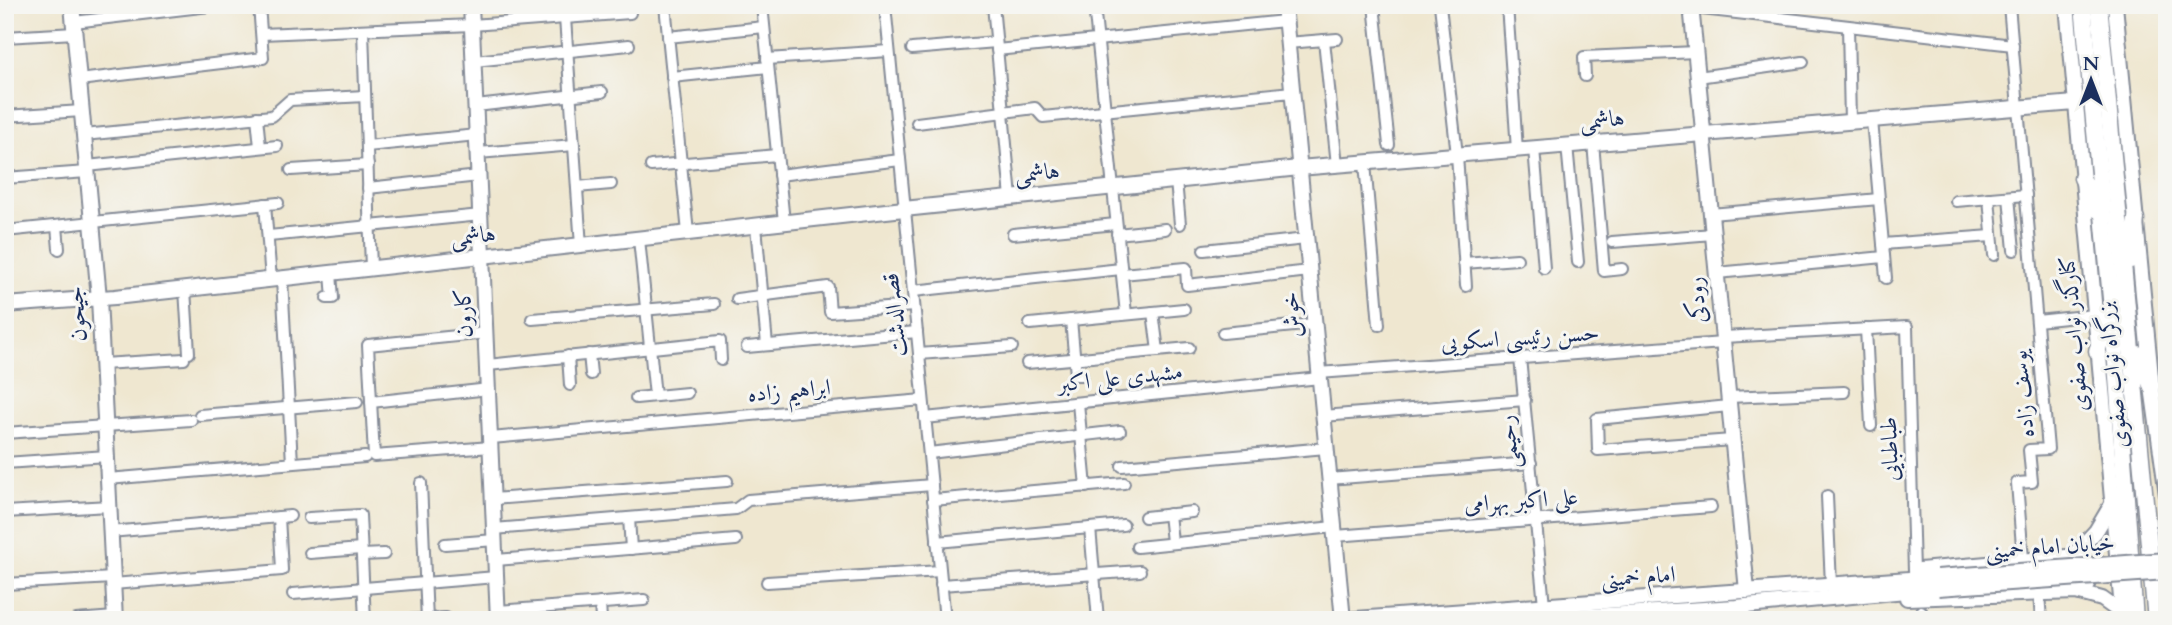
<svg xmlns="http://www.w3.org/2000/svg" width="2172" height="625" font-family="Cardo,Amiri,serif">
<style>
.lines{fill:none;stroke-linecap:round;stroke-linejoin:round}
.minor-casing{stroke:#858b97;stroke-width:14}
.major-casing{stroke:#858b97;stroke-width:18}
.highway-casing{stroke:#858b97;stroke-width:19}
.minor{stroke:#fff;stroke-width:10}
.major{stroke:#fff;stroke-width:14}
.highway{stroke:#fff;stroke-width:16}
.major-bridge-casing{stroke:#858b97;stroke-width:18;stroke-linecap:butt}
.major-bridge{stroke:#fff;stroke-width:14}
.labels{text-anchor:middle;stroke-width:6;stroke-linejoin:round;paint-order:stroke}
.street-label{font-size:23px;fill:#1b2f5e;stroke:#f6f6f2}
</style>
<rect width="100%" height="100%" fill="#f6f6f2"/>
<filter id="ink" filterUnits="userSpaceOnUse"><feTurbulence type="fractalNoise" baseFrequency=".0143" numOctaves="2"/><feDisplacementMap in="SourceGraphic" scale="14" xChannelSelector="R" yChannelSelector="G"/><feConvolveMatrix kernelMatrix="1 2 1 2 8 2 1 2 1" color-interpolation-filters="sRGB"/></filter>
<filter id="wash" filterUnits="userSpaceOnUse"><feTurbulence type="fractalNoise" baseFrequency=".00686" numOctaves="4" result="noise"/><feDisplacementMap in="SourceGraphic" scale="28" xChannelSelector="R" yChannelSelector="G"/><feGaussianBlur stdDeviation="1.57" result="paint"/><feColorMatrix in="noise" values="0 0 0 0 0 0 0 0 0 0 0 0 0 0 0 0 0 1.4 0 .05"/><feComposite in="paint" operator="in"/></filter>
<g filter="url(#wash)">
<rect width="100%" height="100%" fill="#efe7d0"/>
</g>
<g filter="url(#ink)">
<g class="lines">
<g class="minor-casing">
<g id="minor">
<path d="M665,5L688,233"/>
<path d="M762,5L784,222"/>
<path d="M885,5L945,620"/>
<path d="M993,5L1011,198"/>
<path d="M1094,5L1126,314"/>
<path d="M1374,5L1389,145"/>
<path d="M1440,5L1457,155L1466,286"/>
<path d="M1507,5L1517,150"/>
<path d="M1667,5L2013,45"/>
<path d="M2009,5L2048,449L2029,450L2032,482L2017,483L2023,559"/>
<path d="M565,18L581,246"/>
<path d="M74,22L218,5"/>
<path d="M1848,26L1850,122"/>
<path d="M363,30L371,269"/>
<path d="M262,34L472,25L630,13"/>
<path d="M5,37L75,33"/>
<path d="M668,37L764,27"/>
<path d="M1324,40L1337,165"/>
<path d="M1287,43L1337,39"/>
<path d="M912,49L996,42"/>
<path d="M997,50L1285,21"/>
<path d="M767,59L889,51"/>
<path d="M474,61L629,45"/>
<path d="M1585,76L1584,57L1696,52"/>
<path d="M672,77L768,67"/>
<path d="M1698,77L1803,62"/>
<path d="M79,80L263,58L259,5"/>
<path d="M476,106L602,92"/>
<path d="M5,116L82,111"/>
<path d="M257,117L260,147"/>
<path d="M1872,120L1886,278"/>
<path d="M917,123L1035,108L1043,117L1292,92"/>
<path d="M84,135L272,116L290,100L365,96"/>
<path d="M1593,143L1604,271L1622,269"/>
<path d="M1567,145L1578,262"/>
<path d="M367,146L477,135"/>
<path d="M1534,148L1544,268"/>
<path d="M478,153L574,145"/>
<path d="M1365,163L1379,325"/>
<path d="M87,166L277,146"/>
<path d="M651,166L777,155"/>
<path d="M291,170L368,165"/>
<path d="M779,175L900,160"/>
<path d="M5,178L87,172"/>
<path d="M1176,181L1180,224"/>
<path d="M577,187L611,184"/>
<path d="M368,188L479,176"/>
<path d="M2009,197L2014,250"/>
<path d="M1989,198L1994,255"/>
<path d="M1956,201L2026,195"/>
<path d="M265,204L271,280"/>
<path d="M1711,214L1879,199"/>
<path d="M57,226L59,249"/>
<path d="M756,226L767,345"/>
<path d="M5,231L278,203"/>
<path d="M1013,234L1116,224"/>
<path d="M1117,234L1165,229"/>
<path d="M269,236L481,215"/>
<path d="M639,239L655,396"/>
<path d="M1612,242L1713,234"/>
<path d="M1883,244L1992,236"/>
<path d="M1204,250L1306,239"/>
<path d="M1464,263L1517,259"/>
<path d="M1717,273L1884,257"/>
<path d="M1122,274L1186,268L1187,285L1309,271"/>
<path d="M282,279L292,463"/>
<path d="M185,289L189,353"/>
<path d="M913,291L1121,269"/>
<path d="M327,298H333L331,274"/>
<path d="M737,299L828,287L830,312L914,306"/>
<path d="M1153,312L1158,351"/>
<path d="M532,319L714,304"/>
<path d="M1071,320L1076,375H1082"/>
<path d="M2037,321L2094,315"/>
<path d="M1030,324L1184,309"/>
<path d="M1866,329L1871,426"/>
<path d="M487,333L368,345L374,456L491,447"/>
<path d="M1223,333L1314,324"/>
<path d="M1723,337L1907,327L1914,571"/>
<path d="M747,347L917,332"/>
<path d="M589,354L591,374"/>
<path d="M919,354L1012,347"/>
<path d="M568,356L570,385"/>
<path d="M1520,358L1544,605"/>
<path d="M1027,363L1189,348"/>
<path d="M102,364L184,359"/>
<path d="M488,365L720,341L721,360"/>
<path d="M1319,373L1723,343"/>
<path d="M1728,397L1844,392"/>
<path d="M636,398L687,393"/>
<path d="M371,402L489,389"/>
<path d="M1078,403L1086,487"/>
<path d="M1729,406L1597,419L1598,450L1732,440"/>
<path d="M200,415L357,402"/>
<path d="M1323,416L1525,400"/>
<path d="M925,418L1320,378"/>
<path d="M5,433L191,420"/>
<path d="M491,438L923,400"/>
<path d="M929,453L1120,431"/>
<path d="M5,463L107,456"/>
<path d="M1122,466L1326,448"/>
<path d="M108,479L365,457"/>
<path d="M1329,479L1531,463"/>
<path d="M421,483L427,620"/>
<path d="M1827,496L1831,585"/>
<path d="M493,499L727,481"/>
<path d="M933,500L1124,483"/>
<path d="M5,512L109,506"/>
<path d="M1169,514L1172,542"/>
<path d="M1145,517L1192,512"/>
<path d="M309,518L360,515L365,620"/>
<path d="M629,518L631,549"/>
<path d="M1090,528L1098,620"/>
<path d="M494,529L736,509L748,500L932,485"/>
<path d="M110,532L290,516"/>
<path d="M1335,536L1711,507"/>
<path d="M937,542L1123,525"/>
<path d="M445,544L495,540"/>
<path d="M1137,547L1334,527"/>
<path d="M310,553L361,549"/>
<path d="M362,555L384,554"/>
<path d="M496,560L736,540"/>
<path d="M767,582L940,571"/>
<path d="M5,584L113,578"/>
<path d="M113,584L282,570L279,517"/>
<path d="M941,585L1140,571"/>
<path d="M293,594L496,577"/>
<path d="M2039,594L2041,620"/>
<path d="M600,603L601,620"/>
<path d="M498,611L644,600"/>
<path d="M1921,611L1922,620"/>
<path d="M76,620L115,617"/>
<path d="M407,620L446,618"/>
</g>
</g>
<g class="major-casing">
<g id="major">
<path d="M72,5L99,298L115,620"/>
<path d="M471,5L498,620"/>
<path d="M1284,5L1343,620"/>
<path d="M1691,5L1747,591"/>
<path d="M2067,5L2123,620"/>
<path d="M2115,5L2152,387L2167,495"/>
<path d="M5,305L115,297L904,209L1299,168L2075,103"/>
<path d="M2073,556L2096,531L2112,504"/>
<path d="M1920,570L2077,556L2089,564L2092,574L2088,585L2076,592"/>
<path d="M1907,598L2076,592L2102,599L2123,614"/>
<path d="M1342,620L1937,577"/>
<path d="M1529,620L1736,607L1938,588"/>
</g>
</g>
<g class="highway-casing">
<g id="highway">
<path d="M2083,5L2112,309L2135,620"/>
<path d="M2099,5L2156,620"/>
<path d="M2082,178L2098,210"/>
<path d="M2130,260L2136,219"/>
<path d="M2097,351L2110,314"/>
<path d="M2138,354L2152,387"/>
</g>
</g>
<use href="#minor" class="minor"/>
<use href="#major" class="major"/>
<use href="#highway" class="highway"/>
<g class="major-bridge-casing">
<g id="major-bridge">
<path d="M1937,577L2167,560"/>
<path d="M1938,588L2167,572"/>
</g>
</g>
<use href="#major-bridge" class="major-bridge"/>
</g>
</g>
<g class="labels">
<g class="street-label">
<text transform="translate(1602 119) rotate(-5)" y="8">هاشمی</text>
<text transform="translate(1037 172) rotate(-6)" y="8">هاشمی</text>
<text transform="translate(473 235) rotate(-6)" y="8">هاشمی</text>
<text transform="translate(1696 300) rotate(-95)" y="8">رودکی</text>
<text transform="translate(463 313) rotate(-92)" y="8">کارون</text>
<text transform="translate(76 314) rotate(-94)" y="8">جیحون</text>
<text transform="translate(894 315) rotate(-96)" y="8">قصرالدشت</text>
<text transform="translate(1291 315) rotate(-96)" y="8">خوش</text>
<text transform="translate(2073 334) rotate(-95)" y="8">کنارگذر نواب صفوی</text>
<text transform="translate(1520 337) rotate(-4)" y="8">حسن رئیسی اسکویی</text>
<text transform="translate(2112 375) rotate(-96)" y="8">بزرگراه نواب صفوی</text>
<text transform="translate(1120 377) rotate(-6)" y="8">مشهدی علی اکبر</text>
<text transform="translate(789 390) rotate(-5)" y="8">ابراهیم زاده</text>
<text transform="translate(2022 394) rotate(-95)" y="8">یوسف زاده</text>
<text transform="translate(1508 442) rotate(-96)" y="8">رحیمی</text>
<text transform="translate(1889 449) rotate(-92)" y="8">طباطبایی</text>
<text transform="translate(1521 500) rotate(-4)" y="8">علی اکبر بهرامی</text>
<text transform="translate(2050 546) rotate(-4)" y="8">خیابان امام خمینی</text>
<text transform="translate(1638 576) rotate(-4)" y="8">امام خمینی</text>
</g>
</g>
<rect width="2172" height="625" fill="none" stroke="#f6f6f2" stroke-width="28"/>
<g transform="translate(2091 80)" stroke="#f6f6f2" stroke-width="5" paint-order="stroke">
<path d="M0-5L12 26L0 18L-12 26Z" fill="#1b2f5e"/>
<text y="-10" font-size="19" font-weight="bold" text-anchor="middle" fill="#1b2f5e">N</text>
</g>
</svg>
